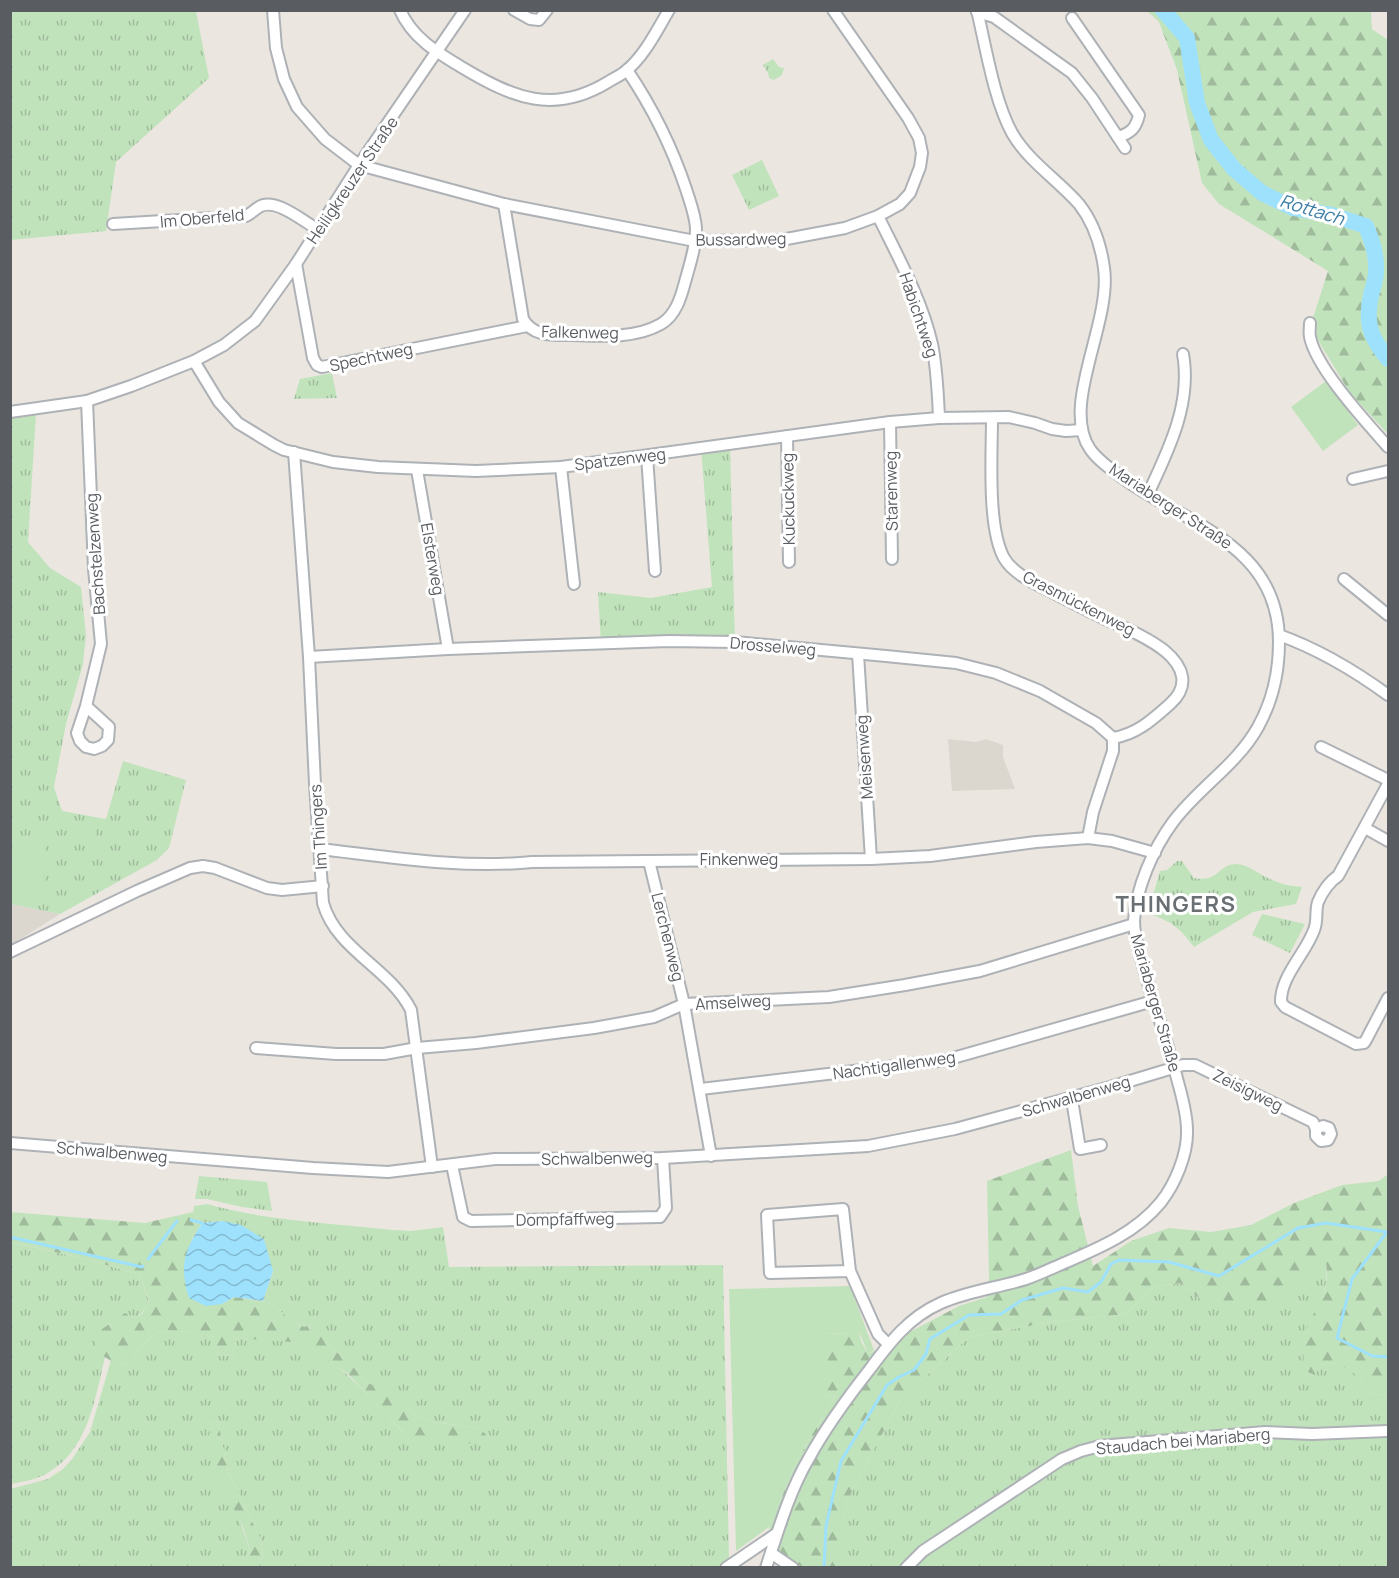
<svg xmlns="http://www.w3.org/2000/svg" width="1399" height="1578" font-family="Manrope,sans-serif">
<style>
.education{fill:#dbd6ce}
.grass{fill:url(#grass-tufts)}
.forest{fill:url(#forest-firs)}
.garden{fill:#c1e3bc}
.water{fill:url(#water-waves)}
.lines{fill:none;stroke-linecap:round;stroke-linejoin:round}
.stream{stroke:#9ee1fd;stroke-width:3}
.river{stroke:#9ee1fd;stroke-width:16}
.street-casing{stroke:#aeb2b6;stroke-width:14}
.street{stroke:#fff;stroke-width:10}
.labels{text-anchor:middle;stroke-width:6;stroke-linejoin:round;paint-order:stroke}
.street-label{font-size:16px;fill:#595d61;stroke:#fff}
.water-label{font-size:18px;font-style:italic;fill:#3b7da5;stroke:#fff}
.district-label{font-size:22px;font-weight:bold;letter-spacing:1.5px;fill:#6a6f73;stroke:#fff}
</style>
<defs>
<pattern id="grass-tufts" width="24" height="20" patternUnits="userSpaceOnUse" patternTransform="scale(1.5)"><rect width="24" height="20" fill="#c1e3bc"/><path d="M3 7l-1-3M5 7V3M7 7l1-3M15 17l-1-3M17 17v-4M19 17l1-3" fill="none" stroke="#a0bb9c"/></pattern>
<pattern id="forest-firs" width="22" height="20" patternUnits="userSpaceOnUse" patternTransform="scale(1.5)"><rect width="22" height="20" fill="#c1e3bc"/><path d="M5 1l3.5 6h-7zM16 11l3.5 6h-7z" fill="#a0bb9c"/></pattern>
<pattern id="water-waves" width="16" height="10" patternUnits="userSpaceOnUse" patternTransform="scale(1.5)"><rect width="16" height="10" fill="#9ee1fd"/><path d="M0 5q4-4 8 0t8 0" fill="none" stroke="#84bad0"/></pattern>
</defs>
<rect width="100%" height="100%" fill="#ebe7e0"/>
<g class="education">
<path d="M948,739L976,742L986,739L1003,745V757L1015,789L952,791Z"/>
<path d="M11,904L60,914L11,945Z"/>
</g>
<g class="grass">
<path d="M11,10L196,11L209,78L116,162L106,231L11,240Z"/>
<path d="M773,59L779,67L784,68L782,75L774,80L769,78L768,73L763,65Z"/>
<path d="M762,160L779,196L749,210L732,175Z"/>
<path d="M332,373L337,398L294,399L300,379Z"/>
<path d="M36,414L28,542L50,568L81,587L86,635L83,664L66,724L54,787L62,811L106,819L123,761L186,780L169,848L157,860L60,914L11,904L10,417Z"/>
<path d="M730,444L735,642L601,643L598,592L651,598L712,587L701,448Z"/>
<path d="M1177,861H1182L1194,878C1219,883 1218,864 1236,864C1249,864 1262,877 1275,881C1283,885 1293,886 1302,887L1296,904L1253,912L1194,947C1178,926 1173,923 1148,913L1160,871L1167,870Z"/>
<path d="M1262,914L1305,924L1290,953L1252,935Z"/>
<path d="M199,1176L267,1182L272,1211L242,1207L207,1199H195Z"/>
<path d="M207,1204C267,1221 331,1223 393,1230L411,1231L443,1227L449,1267L723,1265L729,1560L718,1567H258L263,1555L261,1540L228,1472L219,1426L213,1422L209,1436L250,1549L244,1567H11L10,1489L48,1479L63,1469L72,1459L90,1432L111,1360L118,1365L131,1363C138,1353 147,1336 160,1332C173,1327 202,1335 217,1337L218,1355L232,1356L237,1338C255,1339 275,1338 292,1342C333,1350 377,1406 406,1435L480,1428L433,1422L415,1416L406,1404L388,1391L367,1383L349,1362L329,1346L313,1324L304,1327L293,1321L268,1302L263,1301L273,1271L223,1221L202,1223L193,1212L194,1206Z"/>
<path d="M10,1242L86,1259L140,1275L149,1302L141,1314L135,1318L125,1314L98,1353L105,1357C95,1399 88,1451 46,1474C35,1480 22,1482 11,1484Z"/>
<path d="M1326,1261C1329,1291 1320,1305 1306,1330L1320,1365L1334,1363L1353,1372L1372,1393L1388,1396V1428L1099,1442L910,1558L899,1567L843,1568V1523L847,1501L900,1400L969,1337L1051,1322L1126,1314L1152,1287L1181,1283L1200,1299L1282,1296Z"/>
<path d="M1388,1434V1567H916L926,1554L1065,1463L1100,1450L1272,1436Z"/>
</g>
<g class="forest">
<path d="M1147,11H1371L1372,29L1388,40V434L1350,393L1310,327L1328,271L1219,204L1202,183L1177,70L1159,22Z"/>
<path d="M1071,1150L1078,1206L1093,1266L1131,1241L1169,1228L1211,1232L1251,1225L1294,1203L1342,1185L1379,1181L1388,1174V1396L1372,1393L1353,1372L1334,1363L1320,1365L1315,1375L1305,1371C1303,1359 1302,1341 1307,1329C1318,1300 1330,1296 1326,1262L1282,1296L1260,1306H1225L1200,1299L1181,1283L1152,1287L1126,1314L1051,1322L969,1337L900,1400L847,1501L843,1523V1567H802L774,1552L769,1527L798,1458L835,1396L823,1395V1334L853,1333L859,1330L861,1341L868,1354L959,1306L987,1297L989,1278L987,1181Z"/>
<path d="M10,1212L145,1223L193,1212L202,1223L192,1239L222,1304L234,1297L268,1302L293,1321L304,1327L313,1324L329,1332V1346L349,1362L367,1383L388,1390L406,1404L415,1416L433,1422L480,1428L486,1435L482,1443L448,1444L406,1435L348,1374L312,1349L292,1342L237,1338L232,1356L218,1355L216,1337C202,1335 173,1327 160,1332C147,1336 138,1353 131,1363L118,1365L98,1353L95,1334L125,1313L135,1318L142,1314L149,1301L140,1275L86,1259L11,1242Z"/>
<path d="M213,1422L219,1426L228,1472L261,1540L263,1555L258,1567H244L250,1549L243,1527L217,1475L209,1436Z"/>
</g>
<g class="garden">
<path d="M1326,381L1358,425L1323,451L1291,407Z"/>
<path d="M76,824L96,827L94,840L74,838Z"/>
<path d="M13,843H45L44,896H12Z"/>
<path d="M850,1286L874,1350L868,1354L859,1331L853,1333L823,1334V1395L835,1396L798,1458L769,1527L736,1551L729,1289Z"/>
</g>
<path class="water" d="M223,1221L241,1225L264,1239L273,1271L263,1301L234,1297L222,1304L206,1306L189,1298C179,1266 184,1251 202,1223Z"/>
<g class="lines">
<g class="stream">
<path d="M191,1220L202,1223"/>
<path d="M1387,1232L1352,1279L1337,1338L1372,1356L1388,1357"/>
<path d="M10,1237L142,1267L143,1266"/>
<path d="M148,1259L177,1221"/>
<path d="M824,1568L826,1526L841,1461L887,1385L899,1377L914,1370L926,1354L930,1339L969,1315L1001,1314L1022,1300L1063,1288L1088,1292L1101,1282L1111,1264L1119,1260L1169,1262L1219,1276L1298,1228L1326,1223L1387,1232L1388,1231"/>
</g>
<path class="river" d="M1163,10L1187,38L1197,103L1211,140L1234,169L1262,193L1293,208L1332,215L1366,226C1372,241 1377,255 1376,272C1376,279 1373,287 1371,295C1365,323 1370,337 1388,359"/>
<g class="street-casing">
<g id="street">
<path d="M273,10L276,48L284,79L297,107L325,139L359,165L504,204L695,241L781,240L845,228L878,216L900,204L910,193L920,167L922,153L919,138L908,118L833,10"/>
<path d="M400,10C412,38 438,53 463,68C513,98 554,115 608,82C614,78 622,75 627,70C645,55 657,30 669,10"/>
<path d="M514,10L530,19L539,20L547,10"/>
<path d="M977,12L994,17L1072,73L1092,98L1125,148"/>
<path d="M1072,18L1139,115C1136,128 1131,133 1118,137"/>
<path d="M504,204L523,319C533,337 553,335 571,335C600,336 635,339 661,324C676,315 681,297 685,282C690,264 696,246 696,228C695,214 690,202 686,189C672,147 652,107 627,70"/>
<path d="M878,216C898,257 922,300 932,344C937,369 938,393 939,418"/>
<path d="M113,224L246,216C252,213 254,210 259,207C275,197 303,221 317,229"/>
<path d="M296,264L313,358L317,365L322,367L527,326"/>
<path d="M1310,323C1310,328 1309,333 1310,337C1316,368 1367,423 1388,447"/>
<path d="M194,361L219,402L238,423L274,445L284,450L333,462L378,467L476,471L561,467L890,422L939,418L1009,417L1035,423L1052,429L1066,431L1082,430"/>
<path d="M10,412L87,401L131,386L194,361L224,345L255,321L296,264L359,165L465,10"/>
<path d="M992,418C992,454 987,527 1004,558C1013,574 1036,584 1052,592C1069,601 1087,610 1105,619C1125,628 1147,637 1165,651C1184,667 1190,686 1170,704C1152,720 1137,734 1113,738"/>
<path d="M890,422L892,559"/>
<path d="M787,436L789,562"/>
<path d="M294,452L309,657L315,784L323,903C337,951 389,967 411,1010L432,1167"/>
<path d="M647,456L655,571"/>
<path d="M561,467L574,584"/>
<path d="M417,470L448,649"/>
<path d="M1353,479L1388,471"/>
<path d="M1148,494C1168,451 1192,404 1183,354"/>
<path d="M1344,579L1388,615"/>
<path d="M1279,635C1318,649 1355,671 1388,695"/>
<path d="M858,654L871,859"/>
<path d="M309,657L448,649L669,641L735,642L886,656L956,663L996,673L1040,691L1096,723L1113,738V751L1093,812L1088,838"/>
<path d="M86,706L109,727L108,740L102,746L94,749L86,747L80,741L77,733L86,706L101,644L94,569L87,401"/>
<path d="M1321,747L1388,780"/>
<path d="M1388,784L1338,876C1330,881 1322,892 1318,902C1315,910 1318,921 1314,930C1306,953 1280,977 1281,1002L1285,1007L1356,1044L1364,1043L1366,1040L1388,998"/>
<path d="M1365,828L1388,841"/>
<path d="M320,849C390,857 462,869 532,862L871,859L930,856L1036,842L1088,838L1112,841L1155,853"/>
<path d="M649,861L684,1004L711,1156"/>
<path d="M10,952L137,891L190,868L203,866L215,868L267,888L282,890L323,886"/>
<path d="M256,1048L336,1054H384L417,1048L476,1043L594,1028L654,1017L684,1004L829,997L905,985L980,971L1134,924"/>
<path d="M701,1089L946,1060L1153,1001"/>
<path d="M1068,1099L1073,1106L1080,1149L1101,1145"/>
<path d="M10,1143L313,1168L388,1172L495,1159L663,1158L868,1146L955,1129L1110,1087L1183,1065H1195L1313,1122L1316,1129V1136L1321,1141L1328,1140L1331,1134L1329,1128L1323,1126L1316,1129"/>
<path d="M452,1165L463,1217L471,1221L660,1217L666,1208L663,1158"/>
<path d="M850,1271L843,1209L767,1215L770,1273L850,1271L878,1334L888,1344"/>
<path d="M771,1553L793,1568"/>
<path d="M726,1568L776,1534"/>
<path d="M766,1568C778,1531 789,1492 809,1458C826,1427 848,1397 870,1369C890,1342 909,1317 941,1303C968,1291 997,1288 1026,1279C1038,1275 1050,1269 1062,1264C1097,1249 1136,1233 1161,1202C1175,1184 1188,1154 1187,1130C1187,1114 1182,1097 1178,1082C1168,1044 1155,1007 1144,969C1140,954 1134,938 1134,921C1136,888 1153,849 1173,822C1198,788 1237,765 1258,727C1272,702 1279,671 1279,642C1279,547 1192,526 1127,481C1115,472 1099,462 1090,449C1060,405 1112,323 1104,268C1101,246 1093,222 1079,204C1058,180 1028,161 1012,133C994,100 986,48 977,10"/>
<path d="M906,1568L923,1551L1062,1459L1081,1451L1100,1446L1265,1432L1312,1434L1388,1431"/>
</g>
</g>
<use href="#street" class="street"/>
</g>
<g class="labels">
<g class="street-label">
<text transform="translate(352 180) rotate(-56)" y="6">Heiligkreuzer Straße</text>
<text transform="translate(202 218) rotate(-5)" y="6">Im Oberfeld</text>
<text transform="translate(741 239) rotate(-1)" y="6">Bussardweg</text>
<text transform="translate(919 315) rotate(71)" y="6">Habichtweg</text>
<text transform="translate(580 332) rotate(1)" y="6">Falkenweg</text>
<text transform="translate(371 357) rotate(-12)" y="6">Spechtweg</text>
<text transform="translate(620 459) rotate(-7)" y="6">Spatzenweg</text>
<text transform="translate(891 491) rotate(-91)" y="6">Starenweg</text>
<text transform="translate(788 499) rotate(-91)" y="6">Kuckuckweg</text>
<text transform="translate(1171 506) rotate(33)" y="6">Mariaberger Straße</text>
<text transform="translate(95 554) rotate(-94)" y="6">Bachstelzenweg</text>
<text transform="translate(433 559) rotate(80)" y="6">Elsterweg</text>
<text transform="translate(1079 603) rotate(27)" y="6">Grasmückenweg</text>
<text transform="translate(773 646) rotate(5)" y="6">Drosselweg</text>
<text transform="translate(864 757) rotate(-94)" y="6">Meisenweg</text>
<text transform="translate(318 827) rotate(-94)" y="6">Im Thingers</text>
<text x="739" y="865">Finkenweg</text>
<text transform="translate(668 937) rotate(76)" y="6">Lerchenweg</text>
<text transform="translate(733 1002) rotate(-3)" y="6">Amselweg</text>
<text transform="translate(1156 1003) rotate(74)" y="6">Mariaberger Straße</text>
<text transform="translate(894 1065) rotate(-8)" y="6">Nachtigallenweg</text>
<text transform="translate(1248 1090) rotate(26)" y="6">Zeisigweg</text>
<text transform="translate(1076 1096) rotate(-16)" y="6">Schwalbenweg</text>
<text transform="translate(112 1152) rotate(5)" y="6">Schwalbenweg</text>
<text transform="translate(597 1158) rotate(-1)" y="6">Schwalbenweg</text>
<text transform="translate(565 1219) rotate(-1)" y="6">Dompfaffweg</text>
<text transform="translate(1183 1441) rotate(-5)" y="6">Staudach bei Mariaberg</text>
</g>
<g class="water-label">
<text transform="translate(1312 210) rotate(17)" y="6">Rottach</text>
</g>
<g class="district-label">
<text x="1176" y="912">THINGERS</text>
</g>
</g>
<rect width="1399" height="1578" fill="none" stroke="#595d61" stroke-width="24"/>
</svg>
